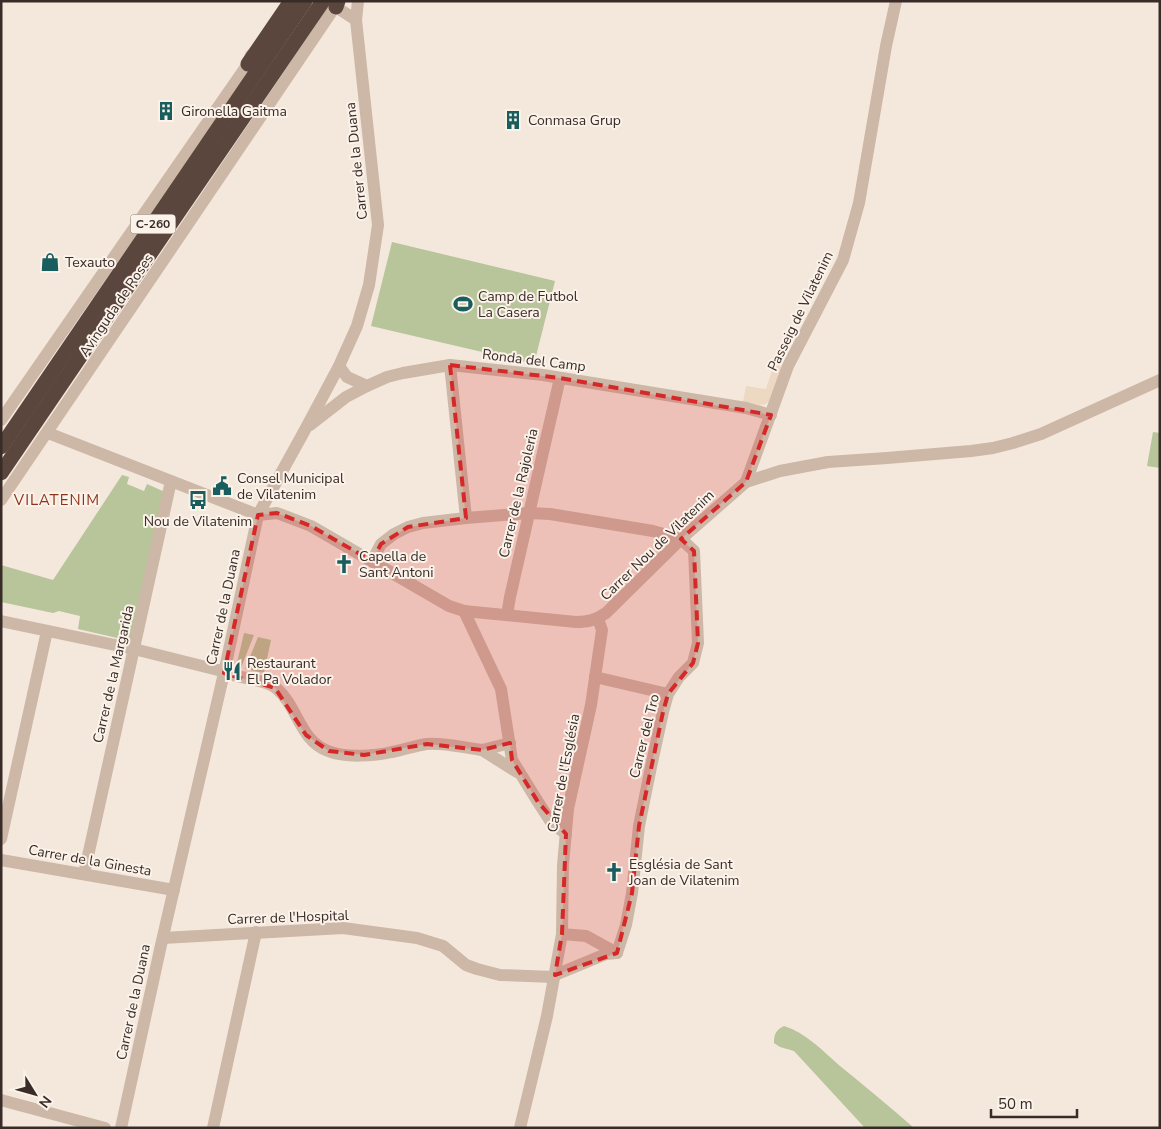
<svg xmlns="http://www.w3.org/2000/svg" width="1161" height="1129" font-family="'Nunito Sans',sans-serif">
<style>
.green{fill:#b8c49a}
.plaza{fill:#edd8c2}
.lines{fill:none;stroke-linecap:round;stroke-linejoin:round}
.minor{stroke:#cdb7a7;stroke-width:12}
.highway{stroke:#5b463e;stroke-width:15}
.marked{fill:#d62828;fill-opacity:0.2;stroke:#d62828;stroke-width:4;stroke-dasharray:10 6;stroke-linejoin:round}
.labels{text-anchor:middle;stroke-width:4;stroke-linejoin:round;paint-order:stroke}
.shield{fill:#fbf2e9;stroke:#736762;stroke-width:1}
.shield-label{font-size:12px;font-weight:bold;fill:#392c28}
.poi-label{font-size:14px;fill:#392c28;stroke:#fbf2e9;text-anchor:start}
.street-label{font-size:14px;fill:#392c28;stroke:#fbf2e9}
.neighbourhood-label{font-size:15px;letter-spacing:1px;fill:#8e311a;stroke:#fbf2e9}
</style>
<rect width="100%" height="100%" fill="#f4e8dc"/>
<g class="green">
<path d="M392,242L555,281L534,364L371,326Z"/>
<path d="M1153,432L1160,433V468L1147,466Z"/>
<path d="M122,475L129,477L127,484L144,491L147,484L165,492L130,641L78,629L80,616L59,611L53,613L1,602V565L53,580Z"/>
<path d="M244,633L254,635L241,668L236,667Z"/>
<path d="M258,637L271,640L264,673L245,669Z"/>
<path d="M784,1026C806,1033 823,1051 840,1066C865,1086 890,1107 914,1128H865L794,1051L780,1047L774,1043C774,1034 776,1030 784,1026Z"/>
</g>
<path class="plaza" d="M774,364L782,367L772,398L766,404L760,405L743,402L746,386L766,389Z"/>
<g class="lines">
<g class="minor">
<path d="M336,7L356,20"/>
<path d="M450,365L466,518"/>
<path d="M339,366L347,377L367,386"/>
<path d="M1,420L248,64L251,55"/>
<path d="M310,425L346,397L367,386L387,377L403,373L450,365L543,375L746,408L771,415"/>
<path d="M48,433L258,515L277,513L311,526L449,606L464,611L576,622C588,622 596,620 606,613L681,539L746,482L780,471L828,462L887,458L971,451L993,448L1013,443L1041,434L1160,380"/>
<path d="M746,482L788,366L843,260L859,203L886,46L896,1"/>
<path d="M1,500L339,1"/>
<path d="M372,561L381,544L394,534L408,527L423,523L466,518L529,513L550,514L653,531L681,539L694,551L698,643L693,663L679,677L668,694L663,712L651,767L639,826L632,893L626,925L617,953"/>
<path d="M464,611L501,689L512,760L538,802L551,822L566,834"/>
<path d="M507,615L510,597L560,378"/>
<path d="M1,621L134,649L218,670C235,679 261,677 276,688C298,706 299,740 328,751C345,758 375,756 392,752C403,750 414,746 426,744C444,742 464,748 482,750"/>
<path d="M595,677L668,694"/>
<path d="M510,743L482,750L517,772"/>
<path d="M1,839L47,631"/>
<path d="M1,860L174,890"/>
<path d="M84,874L171,481"/>
<path d="M562,934L586,936L617,953"/>
<path d="M163,938L343,928L417,938L443,946L466,965L477,969L500,975L554,977"/>
<path d="M555,975L606,954L617,953"/>
<path d="M1,1100L105,1128"/>
<path d="M121,1128L161,945L224,673L258,515L306,428L339,366L357,326L369,285L378,225L356,20L358,1"/>
<path d="M213,1128L256,932"/>
<path d="M520,1128L547,1016L562,934L563,865L568,809L591,705L602,630L598,619"/>
</g>
<g class="highway">
<path d="M336,7L338,1"/>
<path d="M248,64L291,1"/>
<path d="M1,447L305,1"/>
<path d="M1,473L173,220L323,1"/>
</g>
</g>
<path class="marked" d="M450,365L560,378L771,415L746,482L681,539L694,551L698,643L693,663L668,694L663,712L639,826L632,893L617,953L555,975L562,934L566,834L538,802L512,760L510,743L482,750L427,744L364,755L329,751L306,735L275,688L224,673L258,515L277,513L311,526L372,561L381,544L408,527L466,518Z"/>
<defs>
<g id="building-bare" transform="scale(1.5)"><path d="M-4-6H4V6H1V3H-1V6H-4ZM-2.5-4.3h1.7v1.8h-1.7ZM.8-4.3h1.7v1.8H.8ZM-2.5-1h1.7V.8h-1.7ZM.8-1h1.7V.8H.8Z" fill="#1a5d5e" stroke="#fbf2e9" stroke-width="2.5" paint-order="stroke"/></g>
<g id="shop-bare" transform="scale(1.5)"><path d="M-5-2.5h2.3a2.7 3.5 0 0 1 5.4 0H5L5.5 6h-11ZM-1.5-2.5h3a1.5 2.3 0 0 0-3 0Z" fill="#1a5d5e" stroke="#fbf2e9" stroke-width="2.5" paint-order="stroke"/></g>
<g id="stadium-bare" transform="scale(1.5)"><path d="M0-5a6.5 5 0 1 0 0 10a6.5 5 0 1 0 0-10ZM-3.5-1.8h7v3.6h-7Z" fill="#1a5d5e" stroke="#fbf2e9" stroke-width="2.5" paint-order="stroke"/></g>
<g id="civic-bare" transform="scale(1.5)"><path d="M-.6-6.5H3V-4.5H.6V-3L4-1V1h2V6H-6V1h2V-1L-.6-3ZM-1.2 2.5V6h2.4V2.5Z" fill="#1a5d5e" stroke="#fbf2e9" stroke-width="2.5" paint-order="stroke"/></g>
<g id="bus-bare" transform="scale(1.5)"><path d="M-5-6H5V4H4V6H2V4H-2V6H-4V4H-5ZM-3.5-4V0h7V-4ZM-3.5 1.2v1.5H-2V1.2ZM2 1.2v1.5H3.5V1.2Z" fill="#1a5d5e" stroke="#fbf2e9" stroke-width="2.5" paint-order="stroke"/></g>
<g id="church-bare" transform="scale(1.5)"><path d="M-1.2-6h2.4v3.5h3.3v2.4h-3.3V6h-2.4V-.1h-3.3v-2.4h3.3Z" fill="#1a5d5e" stroke="#fbf2e9" stroke-width="2.5" paint-order="stroke"/></g>
<g id="restaurant-bare" transform="scale(1.5)"><path d="M-5-6h1v4h1v-4h1v4h1v-4h1v5L-1.5 .5V6h-2V.5L-5-1ZM5-6V6H3V1.5H1.5Q1.5-4 5-6Z" fill="#1a5d5e" stroke="#fbf2e9" stroke-width="2.5" paint-order="stroke"/></g>
</defs>
<g fill-rule="evenodd">
<use href="#building-bare" x="166" y="111"/>
<use href="#building-bare" x="513" y="120"/>
<use href="#shop-bare" x="50" y="262"/>
<use href="#stadium-bare" x="463" y="304"/>
<use href="#civic-bare" x="222" y="486"/>
<use href="#bus-bare" x="198" y="500"/>
<use href="#church-bare" x="344" y="564"/>
<use href="#restaurant-bare" x="232" y="671"/>
<use href="#church-bare" x="614" y="872"/>
</g>
<g class="labels">
<rect class="shield" x="130.5" y="214.5" width="45" height="19" rx="4"/>
<g class="shield-label">
<text x="153" y="228">C-260</text>
</g>
<g class="poi-label">
<text x="181" y="116">Gironella Gaitma</text>
<text x="528" y="125">Conmasa Grup</text>
<text x="65" y="267">Texauto</text>
<text x="478" y="301">Camp de Futbol<tspan x="478" dy="16">La Casera</tspan></text>
<text x="237" y="483">Consel Municipal<tspan x="237" dy="16">de Vilatenim</tspan></text>
<text x="198" y="526" text-anchor="middle">Nou de Vilatenim</text>
<text x="359" y="561">Capella de<tspan x="359" dy="16">Sant Antoni</tspan></text>
<text x="247" y="668">Restaurant<tspan x="247" dy="16">El Pa Volador</tspan></text>
<text x="629" y="869">Església de Sant<tspan x="629" dy="16">Joan de Vilatenim</tspan></text>
</g>
<g class="street-label">
<text transform="translate(356 161) rotate(-96)" y="5">Carrer de la Duana</text>
<text transform="translate(116 305) rotate(-56)" y="5">Avinguda de Roses</text>
<text transform="translate(800 311) rotate(-64)" y="5">Passeig de Vilatenim</text>
<text transform="translate(534 360) rotate(7)" y="5">Ronda del Camp</text>
<text transform="translate(518 493) rotate(-77)" y="5">Carrer de la Rajoleria</text>
<text transform="translate(657 545) rotate(-44)" y="5">Carrer Nou de Vilatenim</text>
<text transform="translate(223 607) rotate(-78)" y="5">Carrer de la Duana</text>
<text transform="translate(113 674) rotate(-77)" y="5">Carrer de la Margarida</text>
<text transform="translate(644 736) rotate(-76)" y="5">Carrer del Tro</text>
<text transform="translate(563 773) rotate(-79)" y="5">Carrer de l'Església</text>
<text transform="translate(90 860) rotate(10)" y="5">Carrer de la Ginesta</text>
<text transform="translate(288 917) rotate(-2)" y="5">Carrer de l'Hospital</text>
<text transform="translate(133 1002) rotate(-78)" y="5">Carrer de la Duana</text>
</g>
<g class="neighbourhood-label">
<text x="57" y="505">VILATENIM</text>
</g>
</g>
<rect width="1161" height="1129" fill="none" stroke="#392c28" stroke-width="5"/>
<g transform="translate(35 1094) rotate(127)" stroke="#fbf2e9" stroke-width="4" paint-order="stroke">
<path d="M0-4L9 19L0 12L-9 19Z" fill="#392c28"/>
<text y="-8" font-size="14" font-weight="bold" text-anchor="middle" fill="#392c28">N</text>
</g>
<path d="M991 1109v8h86v-8" fill="none" stroke="#392c28" stroke-width="2.5"/>
<text x="998" y="1109" font-size="15" fill="#392c28" stroke="#fbf2e9" stroke-width="4" paint-order="stroke">50 m</text>
</svg>
